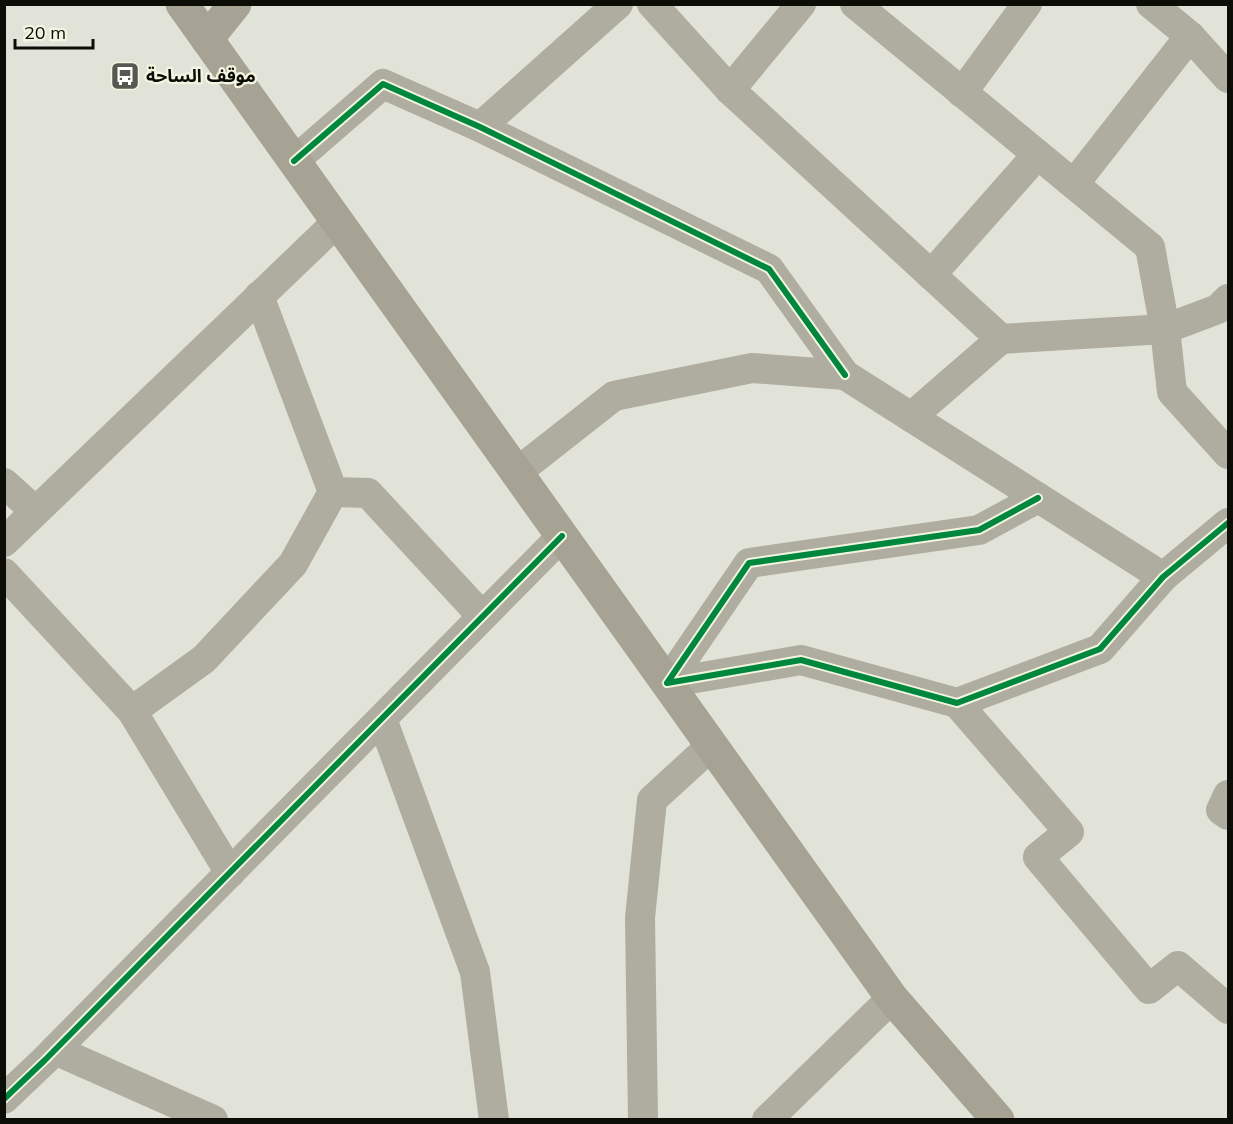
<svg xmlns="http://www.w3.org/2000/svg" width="1233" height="1124" font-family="Mulish,'Noto Sans Arabic',sans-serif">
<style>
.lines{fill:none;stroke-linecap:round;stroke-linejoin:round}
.minor{stroke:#afaca0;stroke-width:30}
.major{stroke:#a6a294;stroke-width:33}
.cycleway-casing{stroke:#f3f5e1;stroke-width:10}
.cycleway{stroke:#00873e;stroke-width:6}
.labels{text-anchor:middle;stroke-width:4.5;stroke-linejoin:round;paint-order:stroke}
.poi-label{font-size:18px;font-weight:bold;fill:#0d0d07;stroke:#f3f5e1;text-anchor:start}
</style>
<rect width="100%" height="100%" fill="#e2e3d8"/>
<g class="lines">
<g class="minor">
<path d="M652,4L730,90L1001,339"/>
<path d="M855,4L1150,247L1165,329L1172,392L1228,454"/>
<path d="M1151,4L1190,36L1228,78"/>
<path d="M730,90L801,4"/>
<path d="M962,93L1027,4"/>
<path d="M480,127L618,4"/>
<path d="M294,161L383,84L480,127L769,269L845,375"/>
<path d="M1074,184L1190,36"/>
<path d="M931,275L1037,155"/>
<path d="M911,417L1001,339L1165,329L1218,309L1228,299"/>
<path d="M516,473L614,396L752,368L845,375L1163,577"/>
<path d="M4,483L35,511"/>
<path d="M333,492L368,493L482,616"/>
<path d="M1038,498L979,530L749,563L667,683L801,660L957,703L1100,649L1163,577L1228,523"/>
<path d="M4,542L337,222"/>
<path d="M4,573L132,711L230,873"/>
<path d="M957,703L1069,832L1038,857L1149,989L1178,966L1228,1009"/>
<path d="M132,711L204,659L293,564L333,492L259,296"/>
<path d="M382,719L475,972L494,1120"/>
<path d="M1228,795L1221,810L1228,815"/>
<path d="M55,1050L213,1120"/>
<path d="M4,1099L45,1060L562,536"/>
<path d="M643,1120L640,918L652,800L712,745"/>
<path d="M767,1120L892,998"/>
</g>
<g class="major">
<path d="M182,4L892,998L998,1120"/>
<path d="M207,39L235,4"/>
</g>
<g class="cycleway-casing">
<g id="cycleway">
<path d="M294,161L383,84L480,127L769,269L845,375"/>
<path d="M1038,498L979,530L749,563L667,683L801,660L957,703L1100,649L1163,577L1228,523"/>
<path d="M4,1099L45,1060L562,536"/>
</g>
</g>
<use href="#cycleway" class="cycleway"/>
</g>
<defs>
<g id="bus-square" transform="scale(1.5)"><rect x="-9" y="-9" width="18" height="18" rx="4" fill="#585850" stroke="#f3f5e1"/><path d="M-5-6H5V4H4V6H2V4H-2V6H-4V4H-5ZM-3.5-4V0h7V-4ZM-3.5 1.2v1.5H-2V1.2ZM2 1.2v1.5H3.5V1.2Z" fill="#fff"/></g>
</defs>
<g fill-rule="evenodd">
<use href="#bus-square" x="125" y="76"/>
</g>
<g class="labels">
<g class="poi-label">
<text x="146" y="82">موقف الساحة</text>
</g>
</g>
<rect width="1233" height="1124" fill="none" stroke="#0d0d07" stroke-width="12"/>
<path d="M15 39v9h78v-9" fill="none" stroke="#0d0d07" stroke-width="3"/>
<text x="24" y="39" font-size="18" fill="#0d0d07" stroke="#f3f5e1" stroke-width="4.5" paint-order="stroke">20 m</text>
</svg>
